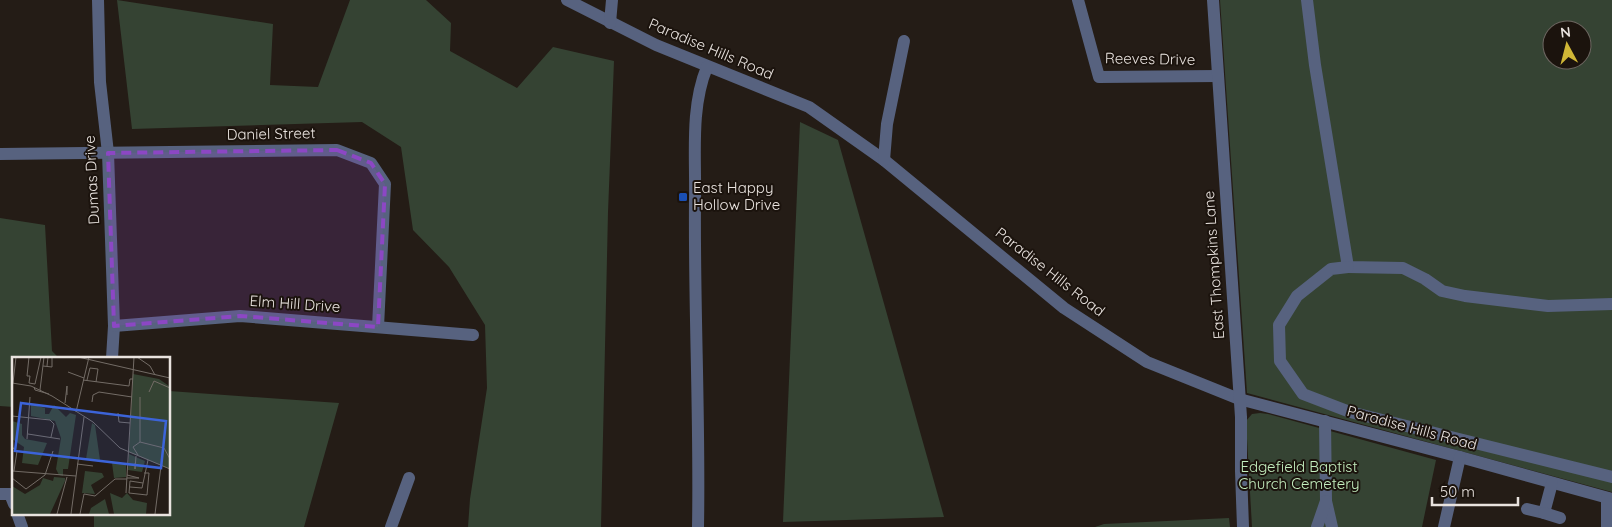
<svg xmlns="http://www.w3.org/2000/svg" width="1612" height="527" font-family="Quicksand,sans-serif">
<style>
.green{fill:#354333;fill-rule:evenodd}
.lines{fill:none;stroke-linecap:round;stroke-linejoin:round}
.minor{stroke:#57627f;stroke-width:12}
.marked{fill:#8c47c4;fill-opacity:0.2;stroke:#8c47c4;stroke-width:4;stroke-dasharray:10 6;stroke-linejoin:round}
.transit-dot{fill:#1a4fb4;stroke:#1b130d;stroke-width:2}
.labels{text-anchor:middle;stroke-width:4;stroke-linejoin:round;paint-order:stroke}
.street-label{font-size:15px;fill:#e9e3df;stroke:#1b130d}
.poi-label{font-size:15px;fill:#e9e3df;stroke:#1b130d;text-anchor:start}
.park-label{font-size:15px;fill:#c4efbf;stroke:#1b130d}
.inset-road{fill:none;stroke:#736c66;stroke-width:1}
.view{fill:#3c64d9;fill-opacity:0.15;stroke:#3c64d9;stroke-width:2.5}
.inset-edge{fill:none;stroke:#e9e3df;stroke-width:2.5}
</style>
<rect width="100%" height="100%" fill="#241c16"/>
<g class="green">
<path d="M117,0L273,24L270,85L318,87L350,0H426L451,23L450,51L517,88L553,47L614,61L608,212L601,527H468L470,499L487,388L485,325L449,267L413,230L401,147L362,122L132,129Z"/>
<path d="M1220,0H1612V492L1247,393ZM1552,30H1582V60H1552Z"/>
<path d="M800,122L838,140L944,517L783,522Z"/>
<path d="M0,218L45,225L52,351L59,358H14V407L0,406Z"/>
<path d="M169,391L339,403L304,527H94V513H169Z"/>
<path d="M1260,413L1268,414L1436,460L1422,527H1252L1246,421L1252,414Z"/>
<path d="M1229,518L1230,527H1095L1104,524Z"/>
</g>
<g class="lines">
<g class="minor">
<path d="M98,0L100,82L108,153L114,326L112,358"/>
<path d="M567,0L656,45L809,107L884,160L1064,308L1147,362L1239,399L1460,457L1612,499"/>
<path d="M1078,0L1099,77L1218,76"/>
<path d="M1213,0L1241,417V471L1243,527"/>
<path d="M1307,0L1315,65L1348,267L1403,268L1425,279L1442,291L1465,296L1548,306L1612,304"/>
<path d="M610,23L612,0"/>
<path d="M0,154L337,150L371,163L385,184L378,327"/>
<path d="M884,160L887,124L904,41"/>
<path d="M1348,267L1331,269L1297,296L1279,325L1280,361L1303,394L1350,412L1612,477"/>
<path d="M114,326L240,316L473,335"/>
<path d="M1325,421L1326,501L1332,527"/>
<path d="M0,494H10L14,504"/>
<path d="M1607,498V527"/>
<path d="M1527,509L1544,513L1552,483"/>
<path d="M17,513L22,527"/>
<path d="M1544,513L1560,518"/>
<path d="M391,527L409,478"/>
<path d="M698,527C700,418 694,310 695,201C696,157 690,108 707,67"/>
<path d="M1317,527L1326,501"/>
<path d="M1444,527L1460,457"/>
</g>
</g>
<path class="marked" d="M337,150L371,163L385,184L378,327L240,316L114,326L108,153Z"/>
<rect class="transit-dot" x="678" y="192" width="10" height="10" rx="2.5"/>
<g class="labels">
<g class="street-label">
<text transform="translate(711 49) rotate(23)" y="5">Paradise Hills Road</text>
<text transform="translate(1150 59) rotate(1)" y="5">Reeves Drive</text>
<text transform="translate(271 134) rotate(-1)" y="5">Daniel Street</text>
<text transform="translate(92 180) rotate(-93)" y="5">Dumas Drive</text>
<text transform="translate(1214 265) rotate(-94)" y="5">East Thompkins Lane</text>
<text transform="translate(1050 272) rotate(38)" y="5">Paradise Hills Road</text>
<text transform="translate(295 304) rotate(4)" y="5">Elm Hill Drive</text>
<text transform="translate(1412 428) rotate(15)" y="5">Paradise Hills Road</text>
</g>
<g class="poi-label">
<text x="693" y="193">East Happy<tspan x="693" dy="17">Hollow Drive</tspan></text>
</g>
<g class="park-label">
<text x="1299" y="472">Edgefield Baptist<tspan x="1299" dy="17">Church Cemetery</tspan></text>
</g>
</g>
<g transform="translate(12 357)">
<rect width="158" height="158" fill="#241c16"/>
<path d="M121,17L147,22L157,29V112L117,95ZM19,47L33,51V57H37L42,48L54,60L58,56L64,58L56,112H51V119L47,118L44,112L49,81L43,64L19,59ZM0,64L10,67V78L13,82L35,86L26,108L10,106L12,90L0,82ZM80,66L83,68L88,103L74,102ZM117,97L133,104L130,115L116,113ZM100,106H114V120L102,121ZM73,114L90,116L92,120L79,128L83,137L70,136ZM42,120L53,121V124L38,157H0V129L13,137L28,128L31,121L41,124ZM98,136L110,141L115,136L121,143L135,146L134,157H102ZM93,142L97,157H77L79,151Z" fill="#354333"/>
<path class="inset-road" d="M17,0L15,19H18L17,26L23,27M66,0L158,21M125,0L138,9L143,18M31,9L40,10V0H36L35,9M56,15L72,21M71,23L117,29L118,22H121M75,23L78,11L86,12L84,25M0,26L19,29L40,39L81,65L108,91L158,112M1,26L4,0M23,27L29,0M22,30L23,33L37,37M28,33L32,0M137,35L142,24L158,31M128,40V85L152,91L158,102M80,45L81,38L87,35L120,40M53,46L55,29V38M64,55L77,0M106,56L107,65L118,66M0,59L38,63L42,67L39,80M16,77L48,82M15,82L18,40M0,90L5,94L2,114M126,98L121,90L128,85M123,106V112L124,99M65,107L81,109M0,114L64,119M0,121L14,132L33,118L41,94M115,121H127L115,118M131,126L118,124L117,136L135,138L137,116H132M118,130L130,131L136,103M114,136L122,0M45,157L55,120M59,157L72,60M68,157L72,137L83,139L103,122H115M143,157L149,109"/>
<path class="view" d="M9,46L154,64L149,111L3,94Z"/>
<rect width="158" height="158" class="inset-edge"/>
</g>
<g transform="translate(1567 45) rotate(353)"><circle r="24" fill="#1b130d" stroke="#6d6661"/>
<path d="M0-4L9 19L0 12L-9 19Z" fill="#d0b736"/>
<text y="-8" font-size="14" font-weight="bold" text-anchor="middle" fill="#e9e3df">N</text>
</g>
<path d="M1432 497v8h86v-8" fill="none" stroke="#e9e3df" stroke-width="2.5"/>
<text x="1440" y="497" font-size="15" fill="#e9e3df" stroke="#1b130d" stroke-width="4" paint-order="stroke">50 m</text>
</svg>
